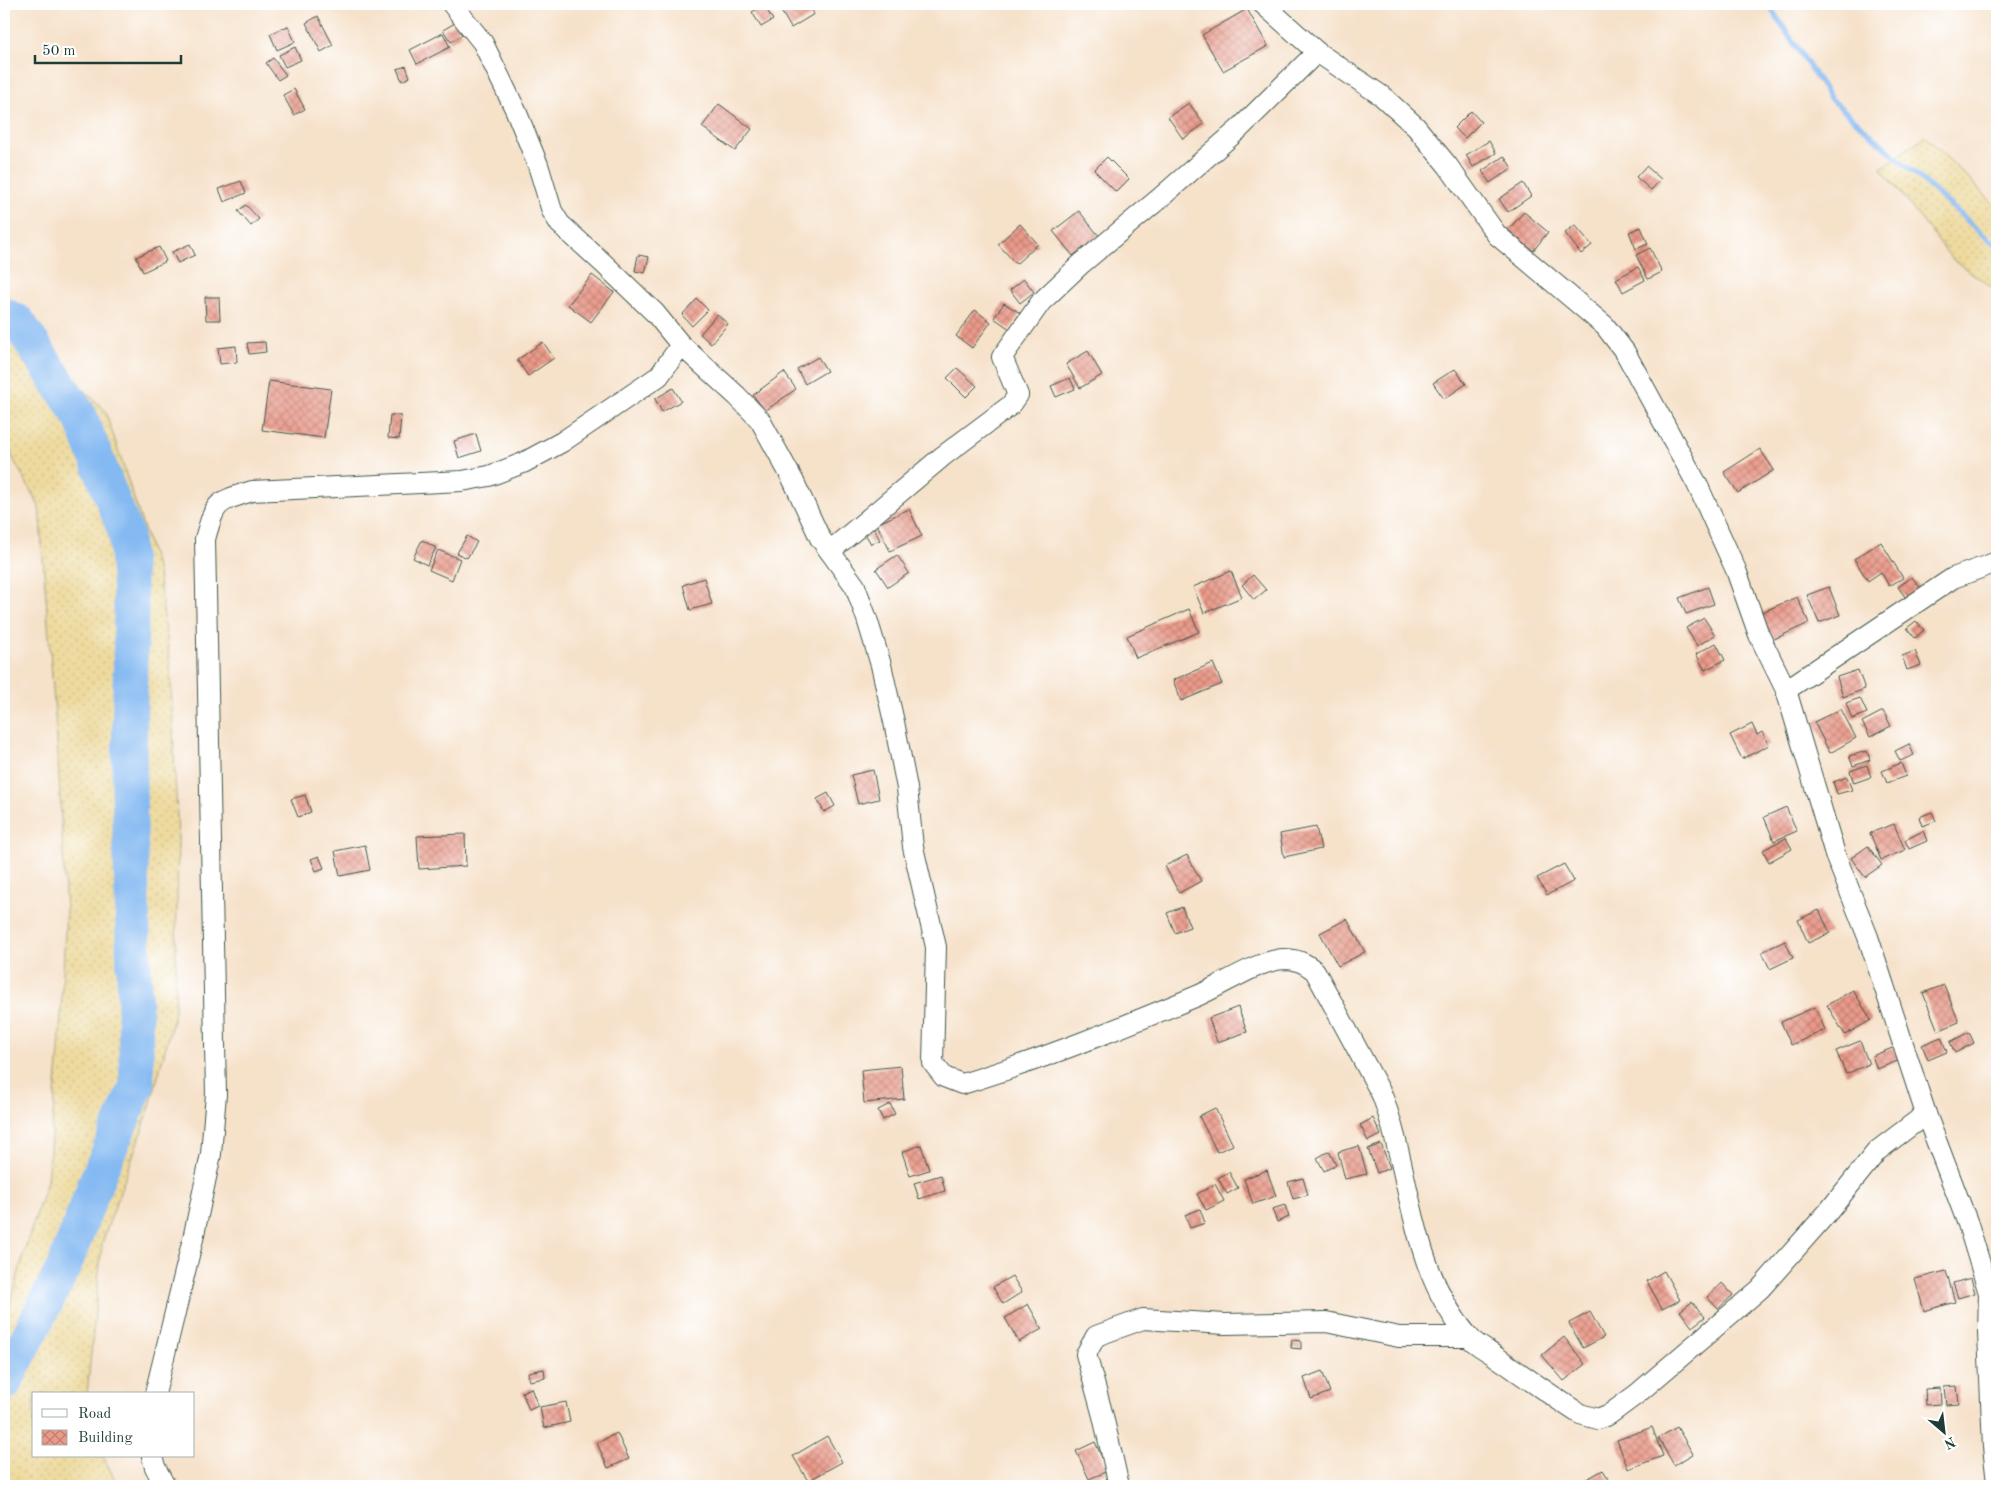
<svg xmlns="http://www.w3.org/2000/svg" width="2001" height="1490" font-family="'Old Standard TT',serif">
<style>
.sand{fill:url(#sand-dots);stroke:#868c69}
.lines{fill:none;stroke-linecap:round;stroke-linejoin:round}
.stream{stroke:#84b9f2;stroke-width:5.5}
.river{stroke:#84b9f2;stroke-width:35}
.building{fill:url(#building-cross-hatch)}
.street-casing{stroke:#3f564a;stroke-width:22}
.street{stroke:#fff;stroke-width:20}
</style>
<defs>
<pattern id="sand-dots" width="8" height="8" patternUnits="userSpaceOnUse" patternTransform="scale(1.25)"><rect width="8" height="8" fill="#eeda9e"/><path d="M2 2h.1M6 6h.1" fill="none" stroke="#ccbc89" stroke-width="1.8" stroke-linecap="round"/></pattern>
<pattern id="building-cross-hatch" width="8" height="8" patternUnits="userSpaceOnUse" patternTransform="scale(1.25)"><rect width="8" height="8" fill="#eb9a8a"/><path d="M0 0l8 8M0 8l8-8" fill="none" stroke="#be7f72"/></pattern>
</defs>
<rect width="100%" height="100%" fill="#fff"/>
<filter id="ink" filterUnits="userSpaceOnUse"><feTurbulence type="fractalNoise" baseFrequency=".02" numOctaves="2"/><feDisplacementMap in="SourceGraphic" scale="10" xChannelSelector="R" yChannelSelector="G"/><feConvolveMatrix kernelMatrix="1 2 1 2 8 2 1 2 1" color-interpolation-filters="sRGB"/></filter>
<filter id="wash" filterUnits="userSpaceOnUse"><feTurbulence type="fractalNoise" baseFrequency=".0096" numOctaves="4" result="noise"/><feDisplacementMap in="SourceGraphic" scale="20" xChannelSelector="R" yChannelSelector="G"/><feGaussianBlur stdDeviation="1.12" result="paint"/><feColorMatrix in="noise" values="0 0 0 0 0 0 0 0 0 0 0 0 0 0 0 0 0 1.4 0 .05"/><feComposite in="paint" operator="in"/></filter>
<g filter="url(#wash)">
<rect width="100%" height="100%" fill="#f6e1c9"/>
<g class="sand">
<path d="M1925,136L1997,207V291L1952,259L1881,168Z"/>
<path d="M4,317L105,410L158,572L170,662L178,839L175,1013L149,1110L102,1243L87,1394H34V1456H103L118,1486H4V1328L25,1249L47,1181L59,1052L66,911L57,741L39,506L4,442Z"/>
</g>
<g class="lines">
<path class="stream" d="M1768,4L1830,98L1997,247"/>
<path class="river" d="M4,315L18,322L80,416L126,534L131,612L129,788L137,1085L97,1179L64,1267L4,1384"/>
</g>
<g id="blocks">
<g class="building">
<path d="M777,4H808L814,14L791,28Z"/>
<path d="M840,4H851L845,9Z"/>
<path d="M764,5L773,20L761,27L752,12Z"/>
<path d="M1247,9L1268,46L1223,71L1202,35Z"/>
<path d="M318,16L333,45L321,52L306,23Z"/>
<path d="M455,23L462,35L451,42L443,30Z"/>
<path d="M288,26L295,42L277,50L270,34Z"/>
<path d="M443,33L450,47L417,64L410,50Z"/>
<path d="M295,47L301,60L285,67L279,55Z"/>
<path d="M273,58L286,75L278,80L266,63Z"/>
<path d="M406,66L410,77L402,81L397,69Z"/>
<path d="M294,89L305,109L294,115L283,95Z"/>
<path d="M1189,103L1204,124L1183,139L1168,117Z"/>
<path d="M719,104L752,129L735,151L702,127Z"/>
<path d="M1471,111L1481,122L1465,138L1454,128Z"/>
<path d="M1489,141L1496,153L1473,167L1466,155Z"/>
<path d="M1504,156L1512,168L1490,183L1482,171Z"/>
<path d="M1107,157L1129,179L1116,192L1094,170Z"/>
<path d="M1646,166L1661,179L1651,190L1636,177Z"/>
<path d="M241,181L246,193L224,202L219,189Z"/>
<path d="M1523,183L1531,196L1508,212L1499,199Z"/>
<path d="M246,205L259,219L251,226L238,211Z"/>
<path d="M1079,211L1099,236L1073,256L1053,231Z"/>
<path d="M1524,212L1548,232L1533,251L1508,230Z"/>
<path d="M1020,224L1038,244L1016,264L998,244Z"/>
<path d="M1575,225L1592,245L1581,254L1565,233Z"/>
<path d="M1641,227L1648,244L1636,249L1629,232Z"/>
<path d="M190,244L195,255L178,263L172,252Z"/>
<path d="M159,247L166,261L143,272L136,257Z"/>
<path d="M1650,248L1662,272L1648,279L1636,255Z"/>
<path d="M638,255L649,257L645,273L635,271Z"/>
<path d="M1638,267L1645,280L1623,292L1616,279Z"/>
<path d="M592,275L614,292L591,322L568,305Z"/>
<path d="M1024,279L1034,292L1020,303L1010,290Z"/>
<path d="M205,297H219L220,320H206Z"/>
<path d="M697,299L708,310L692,326L682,315Z"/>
<path d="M1004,303L1020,313L1010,329L994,318Z"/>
<path d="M975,310L991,322L972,348L956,336Z"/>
<path d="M717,314L728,324L711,344L700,334Z"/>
<path d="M265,342L266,352L249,354L247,343Z"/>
<path d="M543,342L554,358L528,376L517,360Z"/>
<path d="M236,346L237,362L220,364L218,348Z"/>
<path d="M1088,351L1102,375L1080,388L1066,364Z"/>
<path d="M818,357L827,371L805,384L797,369Z"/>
<path d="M957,368L977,386L966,397L947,378Z"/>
<path d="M1455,369L1466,384L1444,399L1433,383Z"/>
<path d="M784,372L796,389L765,411L753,395Z"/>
<path d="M1070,378L1075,389L1056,397L1051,386Z"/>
<path d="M269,381L331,389L324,438L262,430Z"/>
<path d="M673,388L681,401L662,412L655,399Z"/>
<path d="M390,415L401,416L399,439L388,438Z"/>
<path d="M476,434L481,451L459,458L454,441Z"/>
<path d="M1760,449L1774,470L1738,493L1724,472Z"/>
<path d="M909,509L922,536L890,551L877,524Z"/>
<path d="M871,524L880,540L871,544L862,528Z"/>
<path d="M467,536L477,542L467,558L457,553Z"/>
<path d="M422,540L436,548L427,565L413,558Z"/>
<path d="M1881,542L1903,578L1889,586L1881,572L1868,581L1854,559Z"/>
<path d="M438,550L460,559L452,580L429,570Z"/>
<path d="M897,555L909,573L888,587L876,569Z"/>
<path d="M1231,571L1242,597L1204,613L1193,587Z"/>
<path d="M1253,575L1266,590L1254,600L1242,585Z"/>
<path d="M1912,577L1922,590L1908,601L1898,587Z"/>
<path d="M704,578L712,604L690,610L683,585Z"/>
<path d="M1708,587L1714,604L1686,614L1679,598Z"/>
<path d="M1829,587L1840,615L1819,623L1807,595Z"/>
<path d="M1797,597L1809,623L1772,640L1760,613Z"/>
<path d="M1189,609L1199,632L1136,658L1127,636Z"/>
<path d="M1704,618L1715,635L1697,646L1686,628Z"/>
<path d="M1916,621L1924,630L1915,638L1907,628Z"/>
<path d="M1716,643L1725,660L1705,670L1696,654Z"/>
<path d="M1915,651L1921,665L1907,670L1902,656Z"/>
<path d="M1213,663L1222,684L1181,701L1173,680Z"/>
<path d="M1858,670L1865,689L1843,697L1837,677Z"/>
<path d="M1860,698L1867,713L1852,719L1846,703Z"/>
<path d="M1841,709L1856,738L1830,753L1814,722Z"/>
<path d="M1883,711L1891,726L1870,737L1862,722Z"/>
<path d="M1752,724L1757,735L1762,732L1769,745L1742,759L1730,735Z"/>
<path d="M1909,744L1914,755L1900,761L1895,751Z"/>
<path d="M1867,751L1870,760L1853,766L1849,756Z"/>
<path d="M1901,763L1906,776L1887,783L1882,771Z"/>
<path d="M1867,765L1871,777L1854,783L1850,771Z"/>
<path d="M873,770L879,799L858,804L851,775Z"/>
<path d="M1847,777L1852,790L1837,794L1833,782Z"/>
<path d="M828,793L835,806L824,812L817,799Z"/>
<path d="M305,795L311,812L298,817L291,799Z"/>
<path d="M1786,807L1797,831L1774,841L1764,817Z"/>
<path d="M1932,812L1936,821L1922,826L1919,817Z"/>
<path d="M1894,824L1905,850L1881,860L1870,833Z"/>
<path d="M1316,827L1321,849L1284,857L1280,834Z"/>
<path d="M1923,831L1927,841L1909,849L1905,840Z"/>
<path d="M465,834L466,866L419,869L417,836Z"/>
<path d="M1786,838L1792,849L1769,862L1763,850Z"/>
<path d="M365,845L370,870L340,876L335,851Z"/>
<path d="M1868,846L1882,865L1865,877L1851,858Z"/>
<path d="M1187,855L1201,881L1179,893L1165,866Z"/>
<path d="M319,856L324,868L316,871L311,859Z"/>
<path d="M1564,864L1574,881L1547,895L1537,878Z"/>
<path d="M1182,907L1190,927L1175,933L1167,913Z"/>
<path d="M1819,910L1830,933L1808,943L1798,920Z"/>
<path d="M1347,919L1365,952L1338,966L1320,933Z"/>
<path d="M1785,941L1793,958L1770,969L1762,952Z"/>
<path d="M1944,985L1959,1022L1938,1031L1923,993Z"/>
<path d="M1853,990L1871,1020L1845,1035L1827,1005Z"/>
<path d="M1238,1007L1247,1032L1217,1042L1209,1018Z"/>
<path d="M1815,1007L1825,1030L1791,1045L1781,1022Z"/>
<path d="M1969,1032L1974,1043L1955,1053L1950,1042Z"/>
<path d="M1941,1037L1947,1052L1928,1060L1922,1045Z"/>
<path d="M1860,1041L1869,1064L1846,1074L1836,1051Z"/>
<path d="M1895,1047L1900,1060L1877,1069L1872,1056Z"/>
<path d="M901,1066L904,1099L864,1103L861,1070Z"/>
<path d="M890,1104L895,1114L883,1120L878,1110Z"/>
<path d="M1215,1108L1233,1145L1217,1152L1199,1116Z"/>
<path d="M1373,1118L1381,1135L1368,1141L1360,1125Z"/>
<path d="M1381,1144L1390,1168L1377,1173L1368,1149Z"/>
<path d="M921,1145L929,1170L910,1176L902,1152Z"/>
<path d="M1359,1146L1367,1174L1345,1179L1338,1152Z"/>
<path d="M1329,1151L1336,1165L1324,1171L1317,1158Z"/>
<path d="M1267,1170L1276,1196L1253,1204L1244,1179Z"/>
<path d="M1229,1172L1238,1188L1227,1194L1218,1178Z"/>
<path d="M941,1175L945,1191L919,1199L914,1183Z"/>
<path d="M1303,1178L1308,1195L1293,1199L1288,1182Z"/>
<path d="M1215,1184L1224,1201L1206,1210L1197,1194Z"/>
<path d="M1285,1205L1289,1217L1277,1222L1272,1209Z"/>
<path d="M1200,1209L1205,1223L1190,1228L1185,1215Z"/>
<path d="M1664,1271L1680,1300L1662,1309L1647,1281Z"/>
<path d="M1946,1271L1955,1302L1924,1311L1915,1279Z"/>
<path d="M1012,1276L1022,1292L1003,1304L993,1287Z"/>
<path d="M1971,1278L1975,1293L1958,1298L1953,1283Z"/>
<path d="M1722,1283L1733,1295L1718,1309L1707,1297Z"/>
<path d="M1692,1302L1705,1317L1692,1327L1680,1311Z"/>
<path d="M1028,1304L1042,1329L1019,1342L1005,1318Z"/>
<path d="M1590,1312L1604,1337L1583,1348L1569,1323Z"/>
<path d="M1564,1337L1585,1364L1564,1381L1542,1355Z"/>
<path d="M1292,1340L1301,1341V1349L1291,1348Z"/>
<path d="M544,1369L545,1378L529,1381L528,1372Z"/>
<path d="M1322,1371L1330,1392L1311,1399L1304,1378Z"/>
<path d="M1957,1386L1959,1404L1946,1405L1944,1387Z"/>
<path d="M531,1388L538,1406L529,1410L522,1392Z"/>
<path d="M1940,1388L1941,1404L1926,1405L1925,1389Z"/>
<path d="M566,1402L570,1422L544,1428L540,1407Z"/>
<path d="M1652,1427L1663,1456L1628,1469L1617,1440Z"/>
<path d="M1677,1427L1693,1454L1674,1465L1658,1438Z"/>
<path d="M617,1433L629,1459L608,1468L597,1443Z"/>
<path d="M827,1436L842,1462L808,1481L793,1456Z"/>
<path d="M1095,1442L1108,1471L1089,1479L1076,1451Z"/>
<path d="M1603,1470L1613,1486H1579L1578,1484Z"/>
</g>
</g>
</g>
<g filter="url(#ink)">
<use href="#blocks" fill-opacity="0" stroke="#3f564a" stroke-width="1"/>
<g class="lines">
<g class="street-casing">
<g id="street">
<path d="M1263,4L1317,52L1382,96L1416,127L1448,166L1497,235L1605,326L1625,352L1697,484L1736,570L1759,635L1786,690L1835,854L1868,937L1926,1114L1968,1224L1989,1293L1988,1333L1993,1447L1997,1483"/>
<path d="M681,345L737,396L760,420L793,480L820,538L855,586L867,619L881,665L894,722L907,788L913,847L936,947L933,1063L944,1077L962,1084C1041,1060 1120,1028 1197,996C1221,986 1259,960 1284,959C1297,959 1305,963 1315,971L1382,1095C1412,1175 1409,1267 1468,1336C1475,1345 1489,1351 1498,1358C1525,1377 1552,1396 1580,1414L1598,1419L1610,1414L1637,1394L1760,1289L1828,1212L1877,1151L1926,1114"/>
<path d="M830,551L943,456L1011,405L1018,395L1002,357L1041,302L1081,264L1160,198L1239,129L1317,52"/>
<path d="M1786,690L1953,578L1997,562"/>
<path d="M155,1394L193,1239L211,1154L216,1094L205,539C216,501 215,503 252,491L462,481L489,476L523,463L562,442L659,376L681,345L655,313L604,264L560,224L552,211L538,165L516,111L483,43L452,4"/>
<path d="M152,1456L155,1467L165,1486"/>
<path d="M1119,1486L1103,1416L1086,1354L1096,1336L1143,1319L1225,1324L1326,1322L1399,1337H1469"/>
</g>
</g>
<use href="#street" class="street"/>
</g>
</g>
<rect width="2001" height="1490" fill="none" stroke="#fff" stroke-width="20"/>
<rect x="32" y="1392" width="162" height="65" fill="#ffffff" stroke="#a5b1ae"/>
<rect x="42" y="1409" width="25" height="8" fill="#ffffff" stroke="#a5b1ae"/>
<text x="78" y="1418" font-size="15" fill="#1f3d34">Road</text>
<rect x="42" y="1430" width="25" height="15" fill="url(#building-cross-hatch)" stroke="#a5b1ae"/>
<text x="78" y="1442" font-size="15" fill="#1f3d34">Building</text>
<g transform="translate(1944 1432) rotate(152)" stroke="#ffffff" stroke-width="4" paint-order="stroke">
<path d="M0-4L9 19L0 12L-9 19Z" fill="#1f3d34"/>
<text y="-8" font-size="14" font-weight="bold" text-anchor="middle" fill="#1f3d34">N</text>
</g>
<path d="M35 55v8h146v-8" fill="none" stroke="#1f3d34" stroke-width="2.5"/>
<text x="42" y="55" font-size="15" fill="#1f3d34" stroke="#ffffff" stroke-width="4" paint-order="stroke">50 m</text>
</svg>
